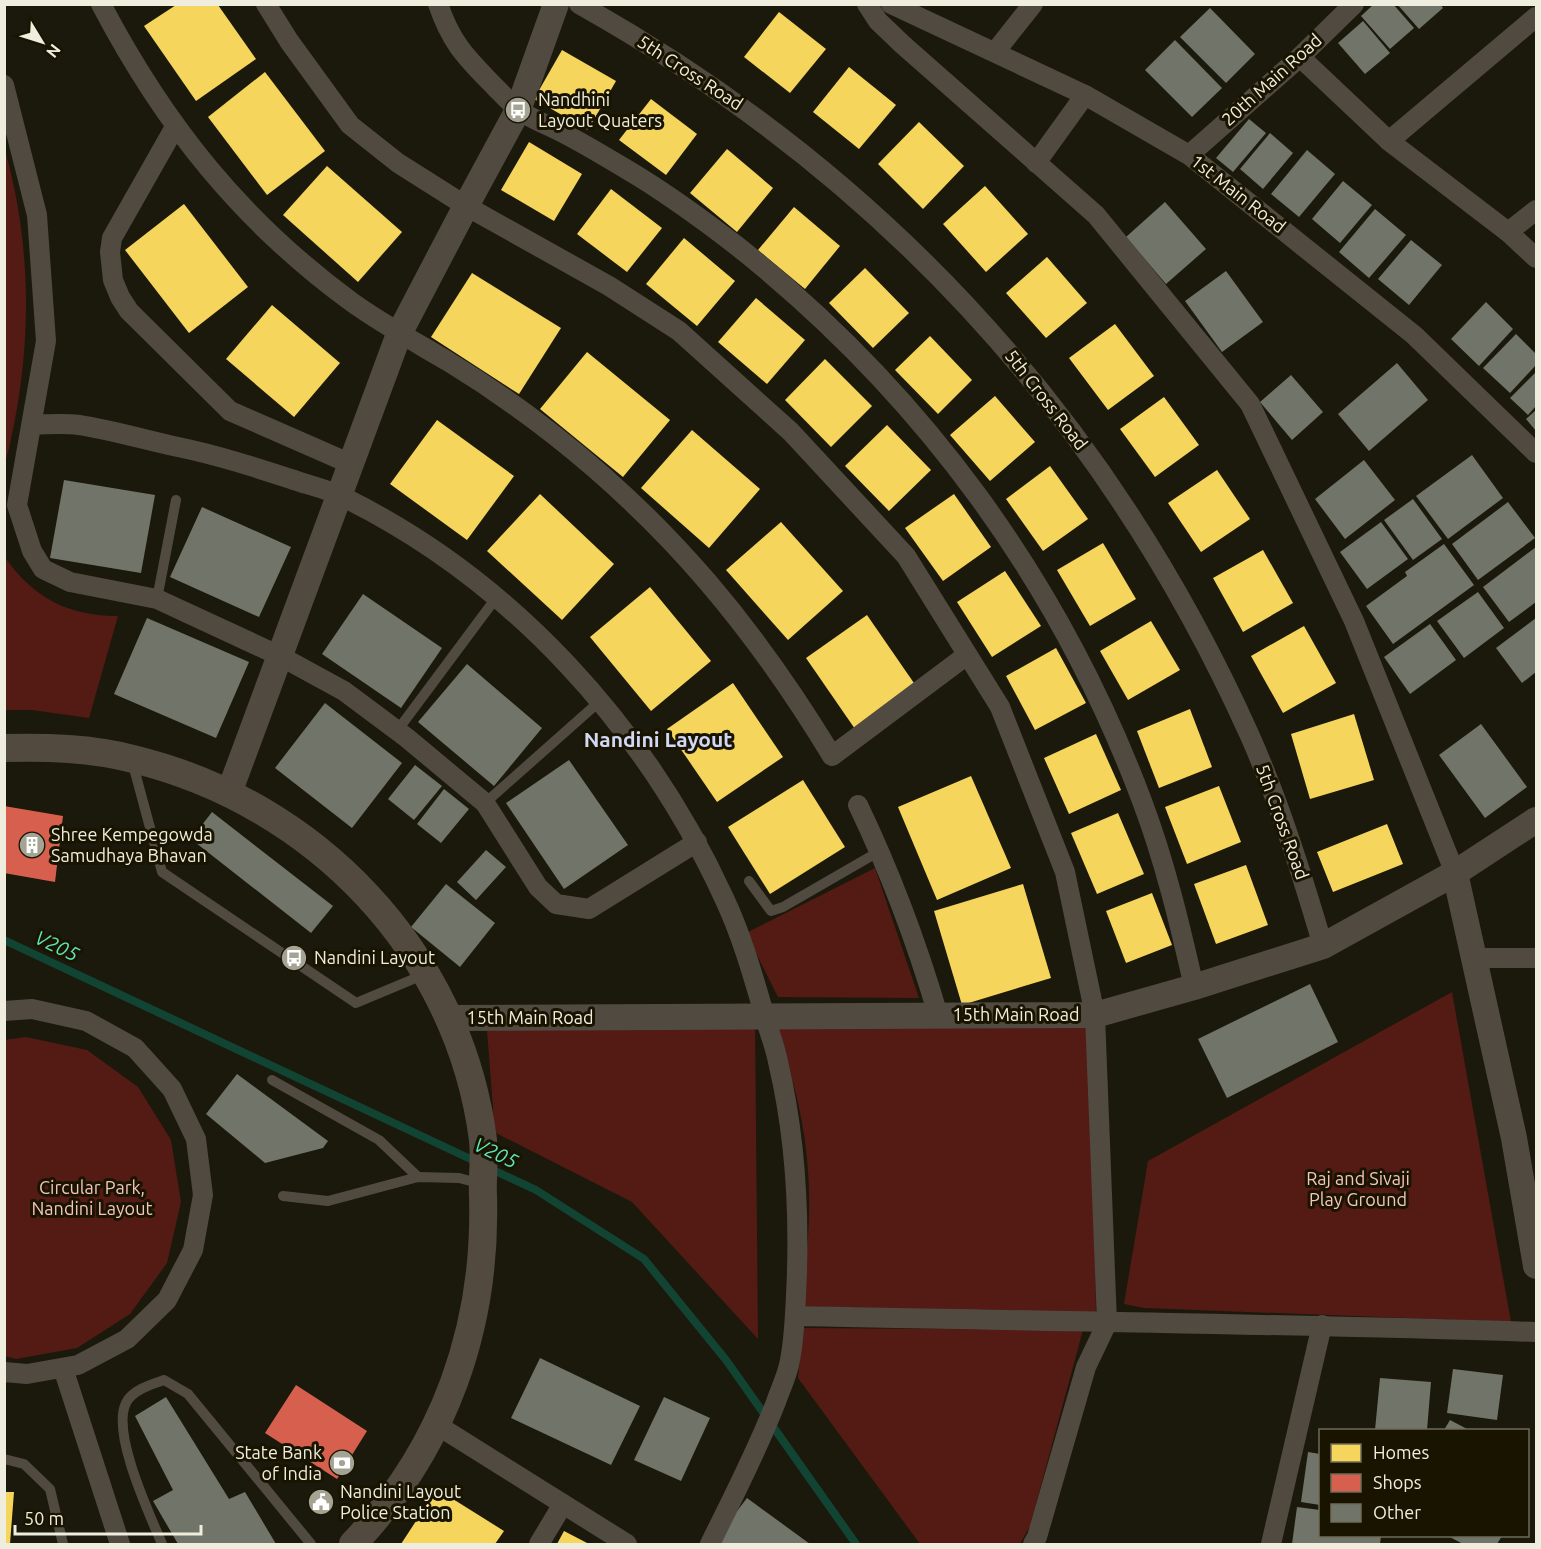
<svg xmlns="http://www.w3.org/2000/svg" width="1541" height="1549" font-family="Ubuntu,sans-serif">
<style>
.green{fill:#531b13}
.homes{fill:#f6d55c}
.shops{fill:#d6604d}
.lines{fill:none;stroke-linecap:round;stroke-linejoin:round}
.stream{stroke:#124434;stroke-width:8}
.building{fill:#717468}
.service{stroke:#514a40;stroke-width:10}
.minor{stroke:#514a40;stroke-width:20}
.tertiary{stroke:#514a40;stroke-width:26}
.secondary{stroke:#52493f;stroke-width:28}
.labels{text-anchor:middle;stroke-width:6;stroke-linejoin:round;paint-order:stroke}
.street-label{font-size:18px;fill:#efeddd;stroke:#191400}
.poi-label{font-size:18px;fill:#efeddd;stroke:#191400;text-anchor:start}
.park-label{font-size:18px;fill:#f4c5bd;stroke:#191400}
.water-label{font-size:20px;font-style:italic;fill:#5de7bc;stroke:#191400}
.quarter-label{font-size:21px;font-weight:bold;fill:#d1d8f5;stroke:#191400}
</style>
<rect width="100%" height="100%" fill="#1b190b"/>
<g class="green">
<path d="M5,150C34,254 32,360 5,464Z"/>
<path d="M4,556C33,598 68,616 118,616L89,718L32,710H5Z"/>
<path d="M875,868L919,998L778,997L746,933Z"/>
<path d="M1452,992L1511,1322L1144,1308L1124,1304L1148,1161Z"/>
<path d="M769,1012L1091,1023L1096,1314L799,1306C819,1199 810,1113 769,1012Z"/>
<path d="M755,1018L758,1339L632,1202L492,1131L493,1107L487,1031Z"/>
<path d="M26,1037L87,1050L138,1087L171,1140L181,1202L167,1263L130,1314L77,1348L16,1359L4,1356V1040Z"/>
<path d="M803,1328L1083,1330L1030,1526L1020,1544H920L798,1378Z"/>
</g>
<g class="homes">
<path d="M176,5H218L256,59L196,101L144,26Z"/>
<path d="M779,12L826,49L790,93L744,57Z"/>
<path d="M562,50L616,81L588,130L534,99Z"/>
<path d="M849,67L896,105L859,149L813,112Z"/>
<path d="M265,72L325,151L267,195L208,117Z"/>
<path d="M651,99L697,134L666,175L619,140Z"/>
<path d="M919,122L964,166L923,209L878,164Z"/>
<path d="M529,142L582,174L554,221L501,190Z"/>
<path d="M727,149L773,188L737,232L690,193Z"/>
<path d="M327,166L402,232L358,282L283,215Z"/>
<path d="M985,186L1028,234L986,272L943,224Z"/>
<path d="M611,189L662,228L627,272L577,234Z"/>
<path d="M184,204L248,287L189,333L125,250Z"/>
<path d="M794,207L840,246L805,289L758,250Z"/>
<path d="M684,238L735,281L697,326L646,284Z"/>
<path d="M1047,257L1087,303L1046,338L1006,293Z"/>
<path d="M865,268L909,313L873,348L829,303Z"/>
<path d="M472,273L561,328L519,394L431,337Z"/>
<path d="M756,298L805,340L767,384L718,342Z"/>
<path d="M272,305L340,363L294,417L226,359Z"/>
<path d="M1115,324L1154,376L1108,410L1069,358Z"/>
<path d="M930,336L972,380L938,414L895,370Z"/>
<path d="M587,352L670,420L623,477L540,409Z"/>
<path d="M825,359L872,406L831,447L785,400Z"/>
<path d="M995,396L1035,442L990,481L950,435Z"/>
<path d="M1164,397L1199,445L1155,477L1120,429Z"/>
<path d="M437,420L514,476L467,540L390,484Z"/>
<path d="M887,425L931,470L889,511L845,466Z"/>
<path d="M692,430L760,489L709,548L641,488Z"/>
<path d="M1050,466L1088,519L1043,551L1006,499Z"/>
<path d="M1217,470L1250,519L1201,552L1168,503Z"/>
<path d="M540,494L614,564L562,620L487,551Z"/>
<path d="M954,494L991,547L943,581L905,528Z"/>
<path d="M781,522L843,591L788,640L726,570Z"/>
<path d="M1103,543L1136,599L1090,626L1057,570Z"/>
<path d="M1263,550L1293,603L1243,632L1213,578Z"/>
<path d="M1005,571L1041,626L992,657L957,602Z"/>
<path d="M650,587L711,661L651,711L590,637Z"/>
<path d="M867,615L916,686L855,729L806,658Z"/>
<path d="M1151,621L1180,670L1128,700L1100,651Z"/>
<path d="M1304,626L1336,683L1283,713L1251,656Z"/>
<path d="M1056,648L1086,703L1035,730L1006,676Z"/>
<path d="M733,683L783,757L717,802L667,729Z"/>
<path d="M1190,709L1212,767L1159,788L1137,731Z"/>
<path d="M1354,714L1374,780L1310,799L1291,734Z"/>
<path d="M1096,734L1121,790L1069,814L1044,758Z"/>
<path d="M971,776L1011,868L937,900L898,807Z"/>
<path d="M803,780L845,847L770,894L728,827Z"/>
<path d="M1219,786L1241,842L1187,864L1165,807Z"/>
<path d="M1118,813L1144,874L1097,894L1071,833Z"/>
<path d="M1387,824L1403,864L1333,892L1317,852Z"/>
<path d="M1246,865L1268,925L1216,944L1194,884Z"/>
<path d="M1023,884L1051,978L962,1005L934,911Z"/>
<path d="M1152,893L1172,945L1126,963L1106,911Z"/>
<path d="M437,1489L504,1531L495,1544H401Z"/>
<path d="M4,1492H14L10,1544H4Z"/>
<path d="M564,1531L589,1544H557Z"/>
</g>
<g class="shops">
<path d="M4,806L63,816L55,882L4,873Z"/>
<path d="M296,1385L367,1431L337,1479L265,1433Z"/>
</g>
<g class="lines">
<g class="stream">
<path d="M4,940L479,1163"/>
<path d="M489,1168L536,1190L644,1259L726,1360L856,1544"/>
</g>
</g>
<g class="building">
<path d="M1374,4H1393L1414,28L1390,49L1361,16Z"/>
<path d="M1397,4H1440L1443,8L1419,29Z"/>
<path d="M1210,8L1255,54L1226,83L1180,37Z"/>
<path d="M1363,21L1390,53L1365,74L1338,43Z"/>
<path d="M1175,40L1222,88L1192,117L1145,70Z"/>
<path d="M1249,119L1266,133L1233,172L1216,158Z"/>
<path d="M1270,133L1293,153L1263,189L1240,169Z"/>
<path d="M1307,150L1335,174L1299,217L1271,194Z"/>
<path d="M1343,181L1372,205L1340,243L1312,219Z"/>
<path d="M1165,202L1206,249L1166,284L1126,237Z"/>
<path d="M1375,209L1406,235L1369,278L1339,252Z"/>
<path d="M1411,240L1442,265L1409,305L1378,279Z"/>
<path d="M1226,271L1263,322L1222,352L1185,301Z"/>
<path d="M1486,302L1513,329L1479,366L1451,339Z"/>
<path d="M1516,334L1536,354V365L1510,393L1483,368Z"/>
<path d="M1397,363L1428,400L1369,451L1338,414Z"/>
<path d="M1536,372V406L1528,415L1510,398Z"/>
<path d="M1291,375L1323,412L1292,440L1260,402Z"/>
<path d="M1536,410V431L1526,419Z"/>
<path d="M1472,455L1503,498L1448,539L1416,496Z"/>
<path d="M1364,460L1395,500L1345,539L1315,499Z"/>
<path d="M64,480L155,495L141,573L50,558Z"/>
<path d="M1413,499L1442,539L1413,560L1384,520Z"/>
<path d="M1508,502L1535,538L1478,580L1452,544Z"/>
<path d="M202,507L291,547L259,617L170,577Z"/>
<path d="M1381,522L1408,559L1367,589L1340,552Z"/>
<path d="M1444,544L1474,585L1393,644L1366,606L1407,576L1405,572Z"/>
<path d="M1536,547V602L1509,622L1483,587Z"/>
<path d="M1478,592L1504,628L1464,658L1437,621Z"/>
<path d="M363,594L442,648L401,708L322,654Z"/>
<path d="M147,618L249,662L216,738L114,694Z"/>
<path d="M1536,618V672L1522,683L1496,648Z"/>
<path d="M1430,624L1456,660L1410,694L1384,657Z"/>
<path d="M467,664L542,728L494,786L418,722Z"/>
<path d="M325,703L402,763L352,828L275,768Z"/>
<path d="M1481,724L1527,787L1485,818L1439,755Z"/>
<path d="M569,760L628,845L564,889L506,803Z"/>
<path d="M415,765L442,786L414,820L388,799Z"/>
<path d="M444,789L469,809L441,843L417,824Z"/>
<path d="M212,812L333,906L311,933L191,839Z"/>
<path d="M486,850L506,867L476,900L457,882Z"/>
<path d="M446,884L495,923L460,967L411,927Z"/>
<path d="M1310,984L1338,1042L1227,1098L1198,1039Z"/>
<path d="M237,1074L328,1141L323,1148L265,1163L206,1114Z"/>
<path d="M540,1358L640,1406L611,1465L511,1418Z"/>
<path d="M1453,1369L1503,1375L1497,1420L1447,1413Z"/>
<path d="M1380,1378L1431,1382L1427,1430H1375Z"/>
<path d="M166,1397L229,1499L245,1492L276,1544H178L153,1501L173,1490L135,1416Z"/>
<path d="M664,1397L710,1418L681,1481L634,1460Z"/>
<path d="M1450,1420L1469,1430H1444Z"/>
<path d="M1308,1452L1320,1454V1505L1301,1502Z"/>
<path d="M747,1498L810,1544H712Z"/>
<path d="M1297,1507L1320,1510V1536H1381L1380,1544H1292Z"/>
<path d="M1448,1536H1502L1497,1544H1463Z"/>
</g>
<g class="lines">
<g class="service">
<path d="M157,599L176,500"/>
<path d="M397,731L496,598"/>
<path d="M132,761L162,872L356,1003L423,975"/>
<path d="M485,803L600,701"/>
<path d="M749,881L771,911L783,907L880,851"/>
<path d="M272,1080L379,1140L418,1177"/>
<path d="M283,1196L328,1201L418,1177L459,1178L482,1184"/>
<path d="M4,1459L24,1464L50,1489L63,1544"/>
<path d="M162,1544C150,1515 111,1433 126,1403C132,1390 152,1384 164,1380L188,1394L311,1544"/>
</g>
<g class="minor">
<path d="M101,4C165,126 242,222 353,303C384,325 417,343 449,362C485,384 521,409 554,435C671,527 755,629 832,756L967,655"/>
<path d="M266,4L289,41L350,125L398,163L466,206L609,286L679,331L791,432L906,556L1000,707L1065,872L1095,1015L1107,1323L1086,1367L1037,1537L1033,1544"/>
<path d="M438,4C452,45 467,58 496,88C503,95 511,104 519,110C533,120 550,126 565,134C586,145 606,157 626,169C665,192 702,219 737,246C922,393 1059,580 1142,801C1165,862 1180,925 1194,987"/>
<path d="M579,4C882,174 1107,418 1250,736C1280,804 1302,875 1323,946"/>
<path d="M867,4L878,21L902,44L1096,215L1250,404L1354,621L1455,873"/>
<path d="M891,4L1085,95L1189,155L1414,335L1536,453"/>
<path d="M995,52L1033,4"/>
<path d="M1300,57L1389,141L1508,232L1536,258"/>
<path d="M4,85L37,215L46,341L17,505L32,551L43,569L70,582L157,599L280,656L344,691L407,738L485,803L538,887L556,904L589,909L697,842"/>
<path d="M175,127L112,238L110,252L113,280L120,297L129,311L230,411L351,464"/>
<path d="M1389,141L1536,17"/>
<path d="M1189,155L1300,57L1354,4"/>
<path d="M1036,163L1085,95"/>
<path d="M1508,232L1536,210"/>
<path d="M32,425C47,424 63,423 79,425C112,430 145,440 178,447C217,455 254,467 291,479C308,485 327,489 343,497C512,580 646,728 724,898C742,936 753,976 765,1017C769,1032 775,1046 778,1062C796,1138 800,1217 796,1295C795,1318 794,1343 789,1365C786,1378 780,1390 776,1402C757,1451 733,1497 710,1544"/>
<path d="M858,805C892,876 916,940 938,1015"/>
<path d="M1474,958H1536"/>
<path d="M4,1011L32,1009L86,1021L135,1048L172,1089L196,1139L203,1195L193,1250L167,1300L127,1339L78,1365L27,1374L4,1372"/>
<path d="M795,1316C1042,1321 1289,1324 1536,1332"/>
<path d="M63,1368L120,1544"/>
<path d="M437,1425L627,1544"/>
<path d="M539,1544L563,1504"/>
<path d="M1271,1544L1322,1325"/>
</g>
<g class="tertiary">
<path d="M229,793L399,334L466,206L518,110L556,4"/>
<path d="M1455,873L1514,1138L1536,1266"/>
<path d="M450,1018L1095,1015L1194,987L1323,946L1455,873L1536,820"/>
</g>
<path class="secondary" d="M4,748C47,747 91,748 133,759C315,803 459,952 483,1140C485,1159 482,1178 483,1196C487,1328 444,1448 353,1544"/>
</g>
<defs>
<g id="bus-disc" transform="scale(1.35)"><circle r="9.5" fill="#a5a394" stroke="#191400"/><path d="M-5-6H5V4H4V6H2V4H-2V6H-4V4H-5ZM-3.5-4V0h7V-4ZM-3.5 1.2v1.5H-2V1.2ZM2 1.2v1.5H3.5V1.2Z" fill="#fff"/></g>
<g id="building-disc" transform="scale(1.35)"><circle r="9.5" fill="#a5a394" stroke="#191400"/><path d="M-4-6H4V6H1V3H-1V6H-4ZM-2.5-4.3h1.7v1.8h-1.7ZM.8-4.3h1.7v1.8H.8ZM-2.5-1h1.7V.8h-1.7ZM.8-1h1.7V.8H.8Z" fill="#fff"/></g>
<g id="bank-disc" transform="scale(1.35)"><circle r="9.5" fill="#a5a394" stroke="#191400"/><path d="M-6-4H6V4H-6ZM0-2.3a2.3 2.3 0 1 0 0 4.6a2.3 2.3 0 1 0 0-4.6Z" fill="#fff"/></g>
<g id="civic-disc" transform="scale(1.35)"><circle r="9.5" fill="#a5a394" stroke="#191400"/><path d="M-.6-6.5H3V-4.5H.6V-3L4-1V1h2V6H-6V1h2V-1L-.6-3ZM-1.2 2.5V6h2.4V2.5Z" fill="#fff"/></g>
</defs>
<g fill-rule="evenodd">
<use href="#bus-disc" x="518" y="110"/>
<use href="#building-disc" x="32" y="845"/>
<use href="#bus-disc" x="294" y="958"/>
<use href="#bank-disc" x="342" y="1463"/>
<use href="#civic-disc" x="321" y="1502"/>
</g>
<g class="labels">
<g class="street-label">
<text transform="translate(690 73) rotate(33)" y="6">5th Cross Road</text>
<text transform="translate(1272 80) rotate(-42)" y="6">20th Main Road</text>
<text transform="translate(1238 194) rotate(38)" y="6">1st Main Road</text>
<text transform="translate(1046 400) rotate(52)" y="6">5th Cross Road</text>
<text transform="translate(1282 822) rotate(70)" y="6">5th Cross Road</text>
<text x="1016" y="1021">15th Main Road</text>
<text x="530" y="1024">15th Main Road</text>
</g>
<g class="poi-label">
<text x="538" y="106">Nandhini<tspan x="538" dy="21">Layout Quaters</tspan></text>
<text x="51" y="841">Shree Kempegowda<tspan x="51" dy="21">Samudhaya Bhavan</tspan></text>
<text x="314" y="964">Nandini Layout</text>
<text x="322" y="1459" text-anchor="end">State Bank<tspan x="322" dy="21">of India</tspan></text>
<text x="340" y="1498">Nandini Layout<tspan x="340" dy="21">Police Station</tspan></text>
</g>
<g class="park-label">
<text x="1358" y="1185">Raj and Sivaji<tspan x="1358" dy="21">Play Ground</tspan></text>
<text x="92" y="1194">Circular Park,<tspan x="92" dy="21">Nandini Layout</tspan></text>
</g>
<g class="water-label">
<text transform="translate(57 946) rotate(25)" y="7">V205</text>
<text transform="translate(496 1153) rotate(25)" y="7">V205</text>
</g>
<g class="quarter-label">
<text x="658" y="747">Nandini Layout</text>
</g>
</g>
<rect width="1541" height="1549" fill="none" stroke="#efeddd" stroke-width="12"/>
<rect x="1319" y="1429" width="210" height="108" fill="#191400" stroke="#6f6b58" stroke-width="1.5"/>
<rect x="1331" y="1444" width="30" height="18" fill="#f6d55c" stroke="#6f6b58" stroke-width="1.5"/>
<text x="1373" y="1459" font-size="18" fill="#efeddd">Homes</text>
<rect x="1331" y="1474" width="30" height="18" fill="#d6604d" stroke="#6f6b58" stroke-width="1.5"/>
<text x="1373" y="1489" font-size="18" fill="#efeddd">Shops</text>
<rect x="1331" y="1504" width="30" height="18" fill="#717468" stroke="#6f6b58" stroke-width="1.5"/>
<text x="1373" y="1519" font-size="18" fill="#efeddd">Other</text>
<g transform="translate(42 42) rotate(128)" stroke="#191400" stroke-width="4.5" paint-order="stroke">
<path d="M0-4.5L10 22L0 15L-10 22Z" fill="#efeddd"/>
<text y="-9" font-size="16" font-weight="bold" text-anchor="middle" fill="#efeddd">N</text>
</g>
<path d="M15 1525v9h186v-9" fill="none" stroke="#efeddd" stroke-width="3"/>
<text x="24" y="1525" font-size="18" fill="#efeddd" stroke="#191400" stroke-width="4.5" paint-order="stroke">50 m</text>
</svg>
